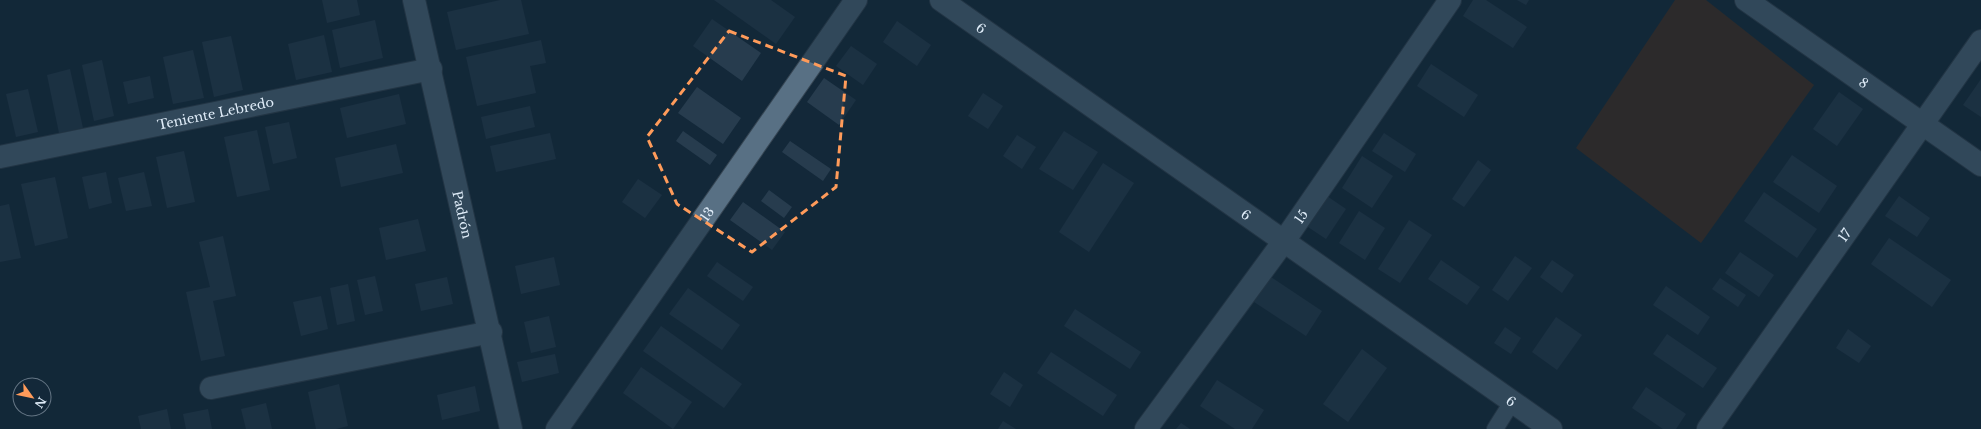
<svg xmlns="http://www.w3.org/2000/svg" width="1981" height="429" font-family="'Libre Baskerville',serif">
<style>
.green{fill:#4c2e1b}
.building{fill:#273c4e}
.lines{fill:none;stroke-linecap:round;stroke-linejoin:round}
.lane-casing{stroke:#364553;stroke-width:18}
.street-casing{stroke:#364553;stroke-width:24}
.secondary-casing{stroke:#364553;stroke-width:24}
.lane{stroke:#587084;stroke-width:16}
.street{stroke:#587084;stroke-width:22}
.secondary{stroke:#587084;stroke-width:22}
.marked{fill:none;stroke:#ff9b5a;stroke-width:3;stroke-dasharray:8 5;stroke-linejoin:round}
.labels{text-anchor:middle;stroke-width:3.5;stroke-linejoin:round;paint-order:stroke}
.street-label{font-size:13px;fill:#dfecf8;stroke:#132839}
</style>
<rect width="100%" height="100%" fill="#132839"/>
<path class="green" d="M1675,0H1706L1814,85L1701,243L1576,148Z"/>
<g class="building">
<path d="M322,0H357L360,15L327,23Z"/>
<path d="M500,0H521L529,34L456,50L447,12Z"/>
<path d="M714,0H771L795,17L776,44Z"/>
<path d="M1473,0H1486L1527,27L1513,48L1463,16Z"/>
<path d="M1517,0H1529L1526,5Z"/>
<path d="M712,19L761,53L742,81L693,46Z"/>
<path d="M375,20L383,58L340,68L332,30Z"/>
<path d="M897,21L931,45L917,66L883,42Z"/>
<path d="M324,35L332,72L296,80L288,44Z"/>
<path d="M231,36L243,90L214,97L202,42Z"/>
<path d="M541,40L546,63L530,66L536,93L477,106L466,57Z"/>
<path d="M851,46L877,64L863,85L836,66Z"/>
<path d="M193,50L204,98L173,104L163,57Z"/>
<path d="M102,60L114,116L94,121L82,65Z"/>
<path d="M1431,64L1478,95L1464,117L1417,86Z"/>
<path d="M70,69L83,128L59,133L47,75Z"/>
<path d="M150,76L154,98L128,104L123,82Z"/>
<path d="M824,78L856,100L839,125L807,102Z"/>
<path d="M1981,79V117L1963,105Z"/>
<path d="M697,87L741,118L723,144L678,113Z"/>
<path d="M28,89L38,132L16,137L6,94Z"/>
<path d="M1839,92L1863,109L1837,146L1813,129Z"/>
<path d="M983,93L1003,106L988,129L968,116Z"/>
<path d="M399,94L406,124L347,138L340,108Z"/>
<path d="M530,106L535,127L486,139L481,117Z"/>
<path d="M289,122L297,158L273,164L265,127Z"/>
<path d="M257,130L270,190L237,197L224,137Z"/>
<path d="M683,131L717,155L710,165L676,141Z"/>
<path d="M1064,131L1098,152L1073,190L1039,169Z"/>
<path d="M550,133L556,159L496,172L490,146Z"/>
<path d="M1384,133L1416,154L1405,172L1372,151Z"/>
<path d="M1017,135L1036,147L1022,169L1003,156Z"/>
<path d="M790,141L831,169L823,181L782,152Z"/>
<path d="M396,144L403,173L341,187L335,158Z"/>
<path d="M184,151L195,202L167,208L156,157Z"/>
<path d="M1792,155L1837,186L1819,213L1773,182Z"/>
<path d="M1362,156L1393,176L1372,208L1342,188Z"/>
<path d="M1478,160L1491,170L1464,207L1452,199Z"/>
<path d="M1103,163L1134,183L1089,252L1059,232Z"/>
<path d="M106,172L112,203L89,209L82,177Z"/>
<path d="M144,172L152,206L126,211L118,178Z"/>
<path d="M55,177L68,238L35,246L21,184Z"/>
<path d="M638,179L662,195L645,218L622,202Z"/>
<path d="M769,190L792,207L784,218L761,201Z"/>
<path d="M1764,192L1817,229L1797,258L1744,221Z"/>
<path d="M1324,194L1346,209L1326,239L1305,225Z"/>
<path d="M1899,196L1930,218L1917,237L1885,216Z"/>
<path d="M743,202L785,232L772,250L730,220Z"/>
<path d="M9,204L21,258L0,262V206Z"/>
<path d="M1359,211L1385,228L1365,260L1339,243Z"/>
<path d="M418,219L426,251L386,260L379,228Z"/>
<path d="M1409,220L1432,235L1400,283L1378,269Z"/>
<path d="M223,236L236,296L213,301L225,356L201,361L186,292L210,287L199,242Z"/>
<path d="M1889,238L1951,280L1932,307L1871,264Z"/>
<path d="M1740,252L1774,275L1759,297L1725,273Z"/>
<path d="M1515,256L1532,268L1508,301L1492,290Z"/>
<path d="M554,257L560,285L521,294L515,266Z"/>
<path d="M1441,260L1480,287L1467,305L1428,279Z"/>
<path d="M1552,260L1574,275L1562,293L1540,277Z"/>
<path d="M717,262L753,287L743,301L707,276Z"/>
<path d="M375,276L383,311L365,315L357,280Z"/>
<path d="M447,277L453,304L421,311L415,284Z"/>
<path d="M1271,277L1322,311L1306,336L1254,302Z"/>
<path d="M1720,278L1746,295L1738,307L1712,289Z"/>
<path d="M348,284L355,321L337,325L330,288Z"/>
<path d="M1666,286L1710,317L1698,335L1653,305Z"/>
<path d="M688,288L740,325L722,350L669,314Z"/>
<path d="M321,296L328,329L301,336L293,302Z"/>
<path d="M1075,309L1141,352L1130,369L1064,326Z"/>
<path d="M549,316L556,347L531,353L524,322Z"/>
<path d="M1556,317L1582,335L1557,370L1532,352Z"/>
<path d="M661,326L742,384L724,408L643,351Z"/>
<path d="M1505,327L1521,338L1511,354L1494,343Z"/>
<path d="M1848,329L1871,346L1859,363L1836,348Z"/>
<path d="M1667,334L1717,368L1703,388L1653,354Z"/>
<path d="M1362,349L1387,368L1348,422L1323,404Z"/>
<path d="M1051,352L1117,395L1103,416L1037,373Z"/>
<path d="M555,354L559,373L522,382L517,362Z"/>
<path d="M641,367L692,402L673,429L623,393Z"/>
<path d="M1004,372L1023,385L1010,407L990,394Z"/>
<path d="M1217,380L1264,410L1252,429H1235L1200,406Z"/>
<path d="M339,384L348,426L336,429H316L308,392Z"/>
<path d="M475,386L480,411L442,420L437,395Z"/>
<path d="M1646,387L1686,414L1676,429H1663L1632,408Z"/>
<path d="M266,403L272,429H246L241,409Z"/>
<path d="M167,409L171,429H141L138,416Z"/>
<path d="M208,409L212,429H186L183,414Z"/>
<path d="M1003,421L1016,429H998Z"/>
<path d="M1181,423L1190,429H1176Z"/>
</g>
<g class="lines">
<g class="lane-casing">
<path id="lane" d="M1495,429L1512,402"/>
</g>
<g class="street-casing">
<g id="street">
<path id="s1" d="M941,0L1551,429"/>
<path id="s2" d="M0,157L431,69"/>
<path d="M211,388L491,332"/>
<path id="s3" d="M557,429L856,0"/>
<path id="s4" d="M1146,429L1284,241L1450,0"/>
<path id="s5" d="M1708,429L1981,41"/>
</g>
</g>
<g class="secondary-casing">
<g id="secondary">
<path id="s6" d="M414,0L511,429"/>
<path id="s7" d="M1746,0L1981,165"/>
</g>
</g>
<use href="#lane" class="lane"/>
<use href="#street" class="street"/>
<use href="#secondary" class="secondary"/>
</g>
<path d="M0 0H1981V429H0ZM729,31L846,76L836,187L752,252L677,204L647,137Z" fill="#132839" fill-opacity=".55" fill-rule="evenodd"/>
<path class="marked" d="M729,31L846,76L836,187L752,252L677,204L647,137Z"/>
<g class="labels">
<g class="street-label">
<text dy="5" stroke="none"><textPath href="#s1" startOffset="49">6</textPath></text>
<text dy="5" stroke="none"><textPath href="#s7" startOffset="144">8</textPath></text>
<text dy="5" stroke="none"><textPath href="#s2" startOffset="220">Teniente Lebredo</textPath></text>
<text dy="5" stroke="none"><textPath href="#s6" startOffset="220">Padrón</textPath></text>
<text dy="5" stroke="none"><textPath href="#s3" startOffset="262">13</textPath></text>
<text dy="5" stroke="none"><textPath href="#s1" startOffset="373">6</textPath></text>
<text dy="5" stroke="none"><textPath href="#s4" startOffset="263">15</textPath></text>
<text dy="5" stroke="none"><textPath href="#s5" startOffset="237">17</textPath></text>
<text dy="5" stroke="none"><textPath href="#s1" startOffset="697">6</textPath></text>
</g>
</g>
<g transform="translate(32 397) rotate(123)"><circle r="19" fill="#132839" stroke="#657685"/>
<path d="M0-3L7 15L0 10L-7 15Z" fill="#ff9b5a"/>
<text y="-6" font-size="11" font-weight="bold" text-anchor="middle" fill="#dfecf8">N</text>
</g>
</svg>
